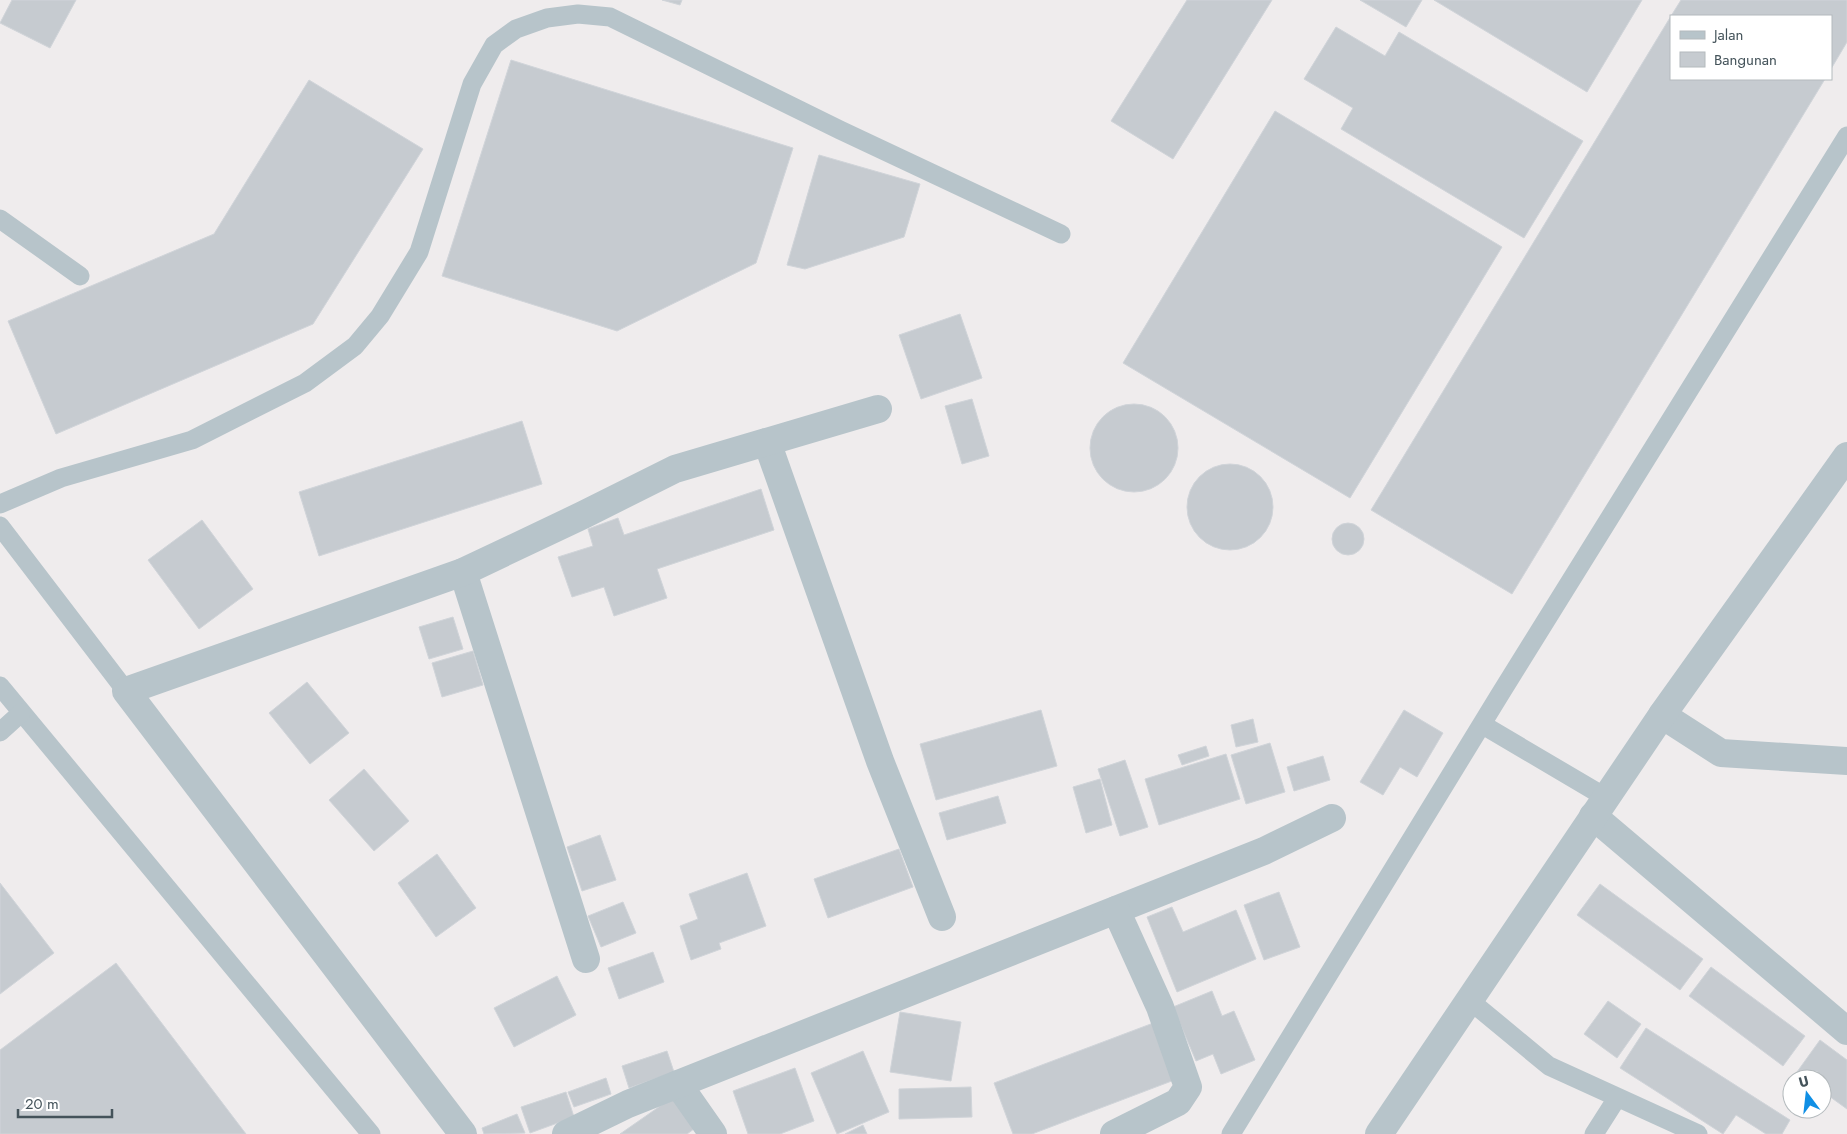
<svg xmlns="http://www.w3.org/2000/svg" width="1847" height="1134" font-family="Jost,sans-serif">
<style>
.building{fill:#c6cbd0;stroke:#d0d4d9}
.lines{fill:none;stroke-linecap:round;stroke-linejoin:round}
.lane{stroke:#b7c4ca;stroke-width:19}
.street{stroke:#b7c4ca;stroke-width:28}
</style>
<rect width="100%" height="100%" fill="#efeced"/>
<g class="building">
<path d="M12,0H76L50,48L0,23Z"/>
<path d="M662,0H682L680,5Z"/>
<path d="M1187,0H1272L1173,159L1111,121Z"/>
<path d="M1360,0H1422L1406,27Z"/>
<path d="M1434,0H1642L1587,92Z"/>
<path d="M1681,0H1847V42L1831,69V16H1671Z"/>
<path d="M1671,16V79H1825L1512,594L1371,510Z"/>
<path d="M1336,27L1385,56L1399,32L1583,141L1524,238L1341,129L1353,108L1304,79Z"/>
<path d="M511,60L793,148L756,263L617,331L442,276Z"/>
<path d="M309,80L423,149L313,324L56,434L8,321L214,234Z"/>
<path d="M1275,111L1502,247L1350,498L1123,363Z"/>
<path d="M819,155L920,184L904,237L805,269L787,265Z"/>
<path d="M960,314L982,378L921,399L899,335Z"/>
<path d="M972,399L989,456L962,464L945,406Z"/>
<circle cx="1134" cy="448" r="44"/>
<path d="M522,421L542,484L319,556L299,492Z"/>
<circle cx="1230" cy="507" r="43"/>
<path d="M761,489L774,530L657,569L667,598L614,616L604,587L572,597L558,557L593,546L588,529L618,518L624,535Z"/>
<path d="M202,520L253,589L199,629L148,560Z"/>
<circle cx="1348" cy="539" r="16"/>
<path d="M453,617L463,649L429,659L419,627Z"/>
<path d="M473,651L483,685L442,697L432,663Z"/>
<path d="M307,682L349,733L310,764L269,713Z"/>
<path d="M1041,710L1057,766L936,800L920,744Z"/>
<path d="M1404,710L1443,733L1417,777L1400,767L1383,795L1360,782Z"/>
<path d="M1253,719L1258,742L1236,747L1231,725Z"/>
<path d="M1270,743L1285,792L1246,804L1231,755Z"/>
<path d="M1206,746L1209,756L1182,765L1178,755Z"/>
<path d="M1226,754L1240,799L1159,825L1145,779Z"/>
<path d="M1323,756L1330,780L1294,791L1287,767Z"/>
<path d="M1125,760L1148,827L1120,836L1098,769Z"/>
<path d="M364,769L409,821L374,851L329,800Z"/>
<path d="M1100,779L1112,825L1086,833L1073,787Z"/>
<path d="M998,796L1006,823L947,840L939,813Z"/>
<path d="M600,835L616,880L582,891L567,847Z"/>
<path d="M899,849L913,887L828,918L814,879Z"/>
<path d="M437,854L476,908L436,937L398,883Z"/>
<path d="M747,873L766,926L719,943L721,949L691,960L680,926L698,919L689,894Z"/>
<path d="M0,883L54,953L0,994Z"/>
<path d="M1600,884L1703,959L1680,990L1577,915Z"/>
<path d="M1279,892L1300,947L1264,960L1244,905Z"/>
<path d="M623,902L636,933L601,947L588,916Z"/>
<path d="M1172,907L1183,932L1236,910L1256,959L1177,992L1147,917Z"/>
<path d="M653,952L664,982L619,999L608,968Z"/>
<path d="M116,963L246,1134H0V1050Z"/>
<path d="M1711,967L1805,1036L1783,1066L1689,996Z"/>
<path d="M557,976L576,1015L514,1047L494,1008Z"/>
<path d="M1212,991L1222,1016L1234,1011L1255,1060L1221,1074L1213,1054L1196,1061L1173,1007Z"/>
<path d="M1608,1001L1641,1024L1617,1058L1584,1034Z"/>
<path d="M900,1012L961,1022L951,1081L890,1072Z"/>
<path d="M1156,1022L1177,1079L1032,1134H1013L994,1083Z"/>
<path d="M1646,1028L1790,1120L1782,1134H1766L1736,1115L1723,1134L1620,1068Z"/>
<path d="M1820,1040L1847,1060V1109L1822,1091V1079H1806L1797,1072Z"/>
<path d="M667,1051L674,1072L629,1088L622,1066Z"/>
<path d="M863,1051L889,1112L837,1134L811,1073Z"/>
<path d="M795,1068L814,1121L780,1134H748L733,1091Z"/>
<path d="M606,1078L611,1094L574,1107L568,1092Z"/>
<path d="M971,1087L972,1117L899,1119V1089Z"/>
<path d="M566,1092L574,1117L530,1133L521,1107Z"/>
<path d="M676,1095L698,1126L687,1134H620Z"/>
<path d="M517,1114L525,1133L484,1134L482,1128Z"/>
<path d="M863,1125L867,1134H845Z"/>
</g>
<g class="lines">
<g class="lane">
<path d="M0,219L80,276"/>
<path d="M0,504L61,478L192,440L305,383L355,346L380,316L419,252L472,84L494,45L516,29L547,18L578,14L610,17L840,130L1061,234"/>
<path d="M0,526L126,691"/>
<path d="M0,686L371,1134"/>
<path d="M1483,725L1605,797"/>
<path d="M0,732L21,713"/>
<path d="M1468,999L1549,1066L1698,1134"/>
<path d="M1231,1134L1499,696L1847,136"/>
<path d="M1594,1134L1617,1098"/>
</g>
<g class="street">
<path d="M767,442L880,761L942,917"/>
<path d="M463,572L586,959"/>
<path d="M1662,715L1721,753L1847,761"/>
<path d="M1593,816L1847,1031"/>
<path d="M678,1084L713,1134"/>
<path d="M463,1134L126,691L463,572L583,515L675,469L878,409"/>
<path d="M566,1134L628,1104L1264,851L1332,818"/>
<path d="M1114,1134L1178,1102L1188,1087L1160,1007L1116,910"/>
<path d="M1379,1134L1662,715L1847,456"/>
</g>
</g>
<rect x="1670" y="15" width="162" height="65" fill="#ffffff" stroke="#b4babd"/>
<rect x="1680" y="31" width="25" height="8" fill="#b7c4ca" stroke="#b4babd"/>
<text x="1714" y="40" font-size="15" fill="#44535a">Jalan</text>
<rect x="1680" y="52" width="25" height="15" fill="#c6cbd0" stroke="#b4babd"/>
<text x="1714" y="65" font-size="15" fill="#44535a">Bangunan</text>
<g transform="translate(1807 1094) rotate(345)"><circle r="24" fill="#ffffff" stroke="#b4babd"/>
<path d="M0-4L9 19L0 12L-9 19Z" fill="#108fe5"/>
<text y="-8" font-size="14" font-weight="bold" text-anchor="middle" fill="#44535a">U</text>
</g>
<path d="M18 1109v8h94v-8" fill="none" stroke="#44535a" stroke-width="2.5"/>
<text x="25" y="1109" font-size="15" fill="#44535a" stroke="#ffffff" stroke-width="4" paint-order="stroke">20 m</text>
</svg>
